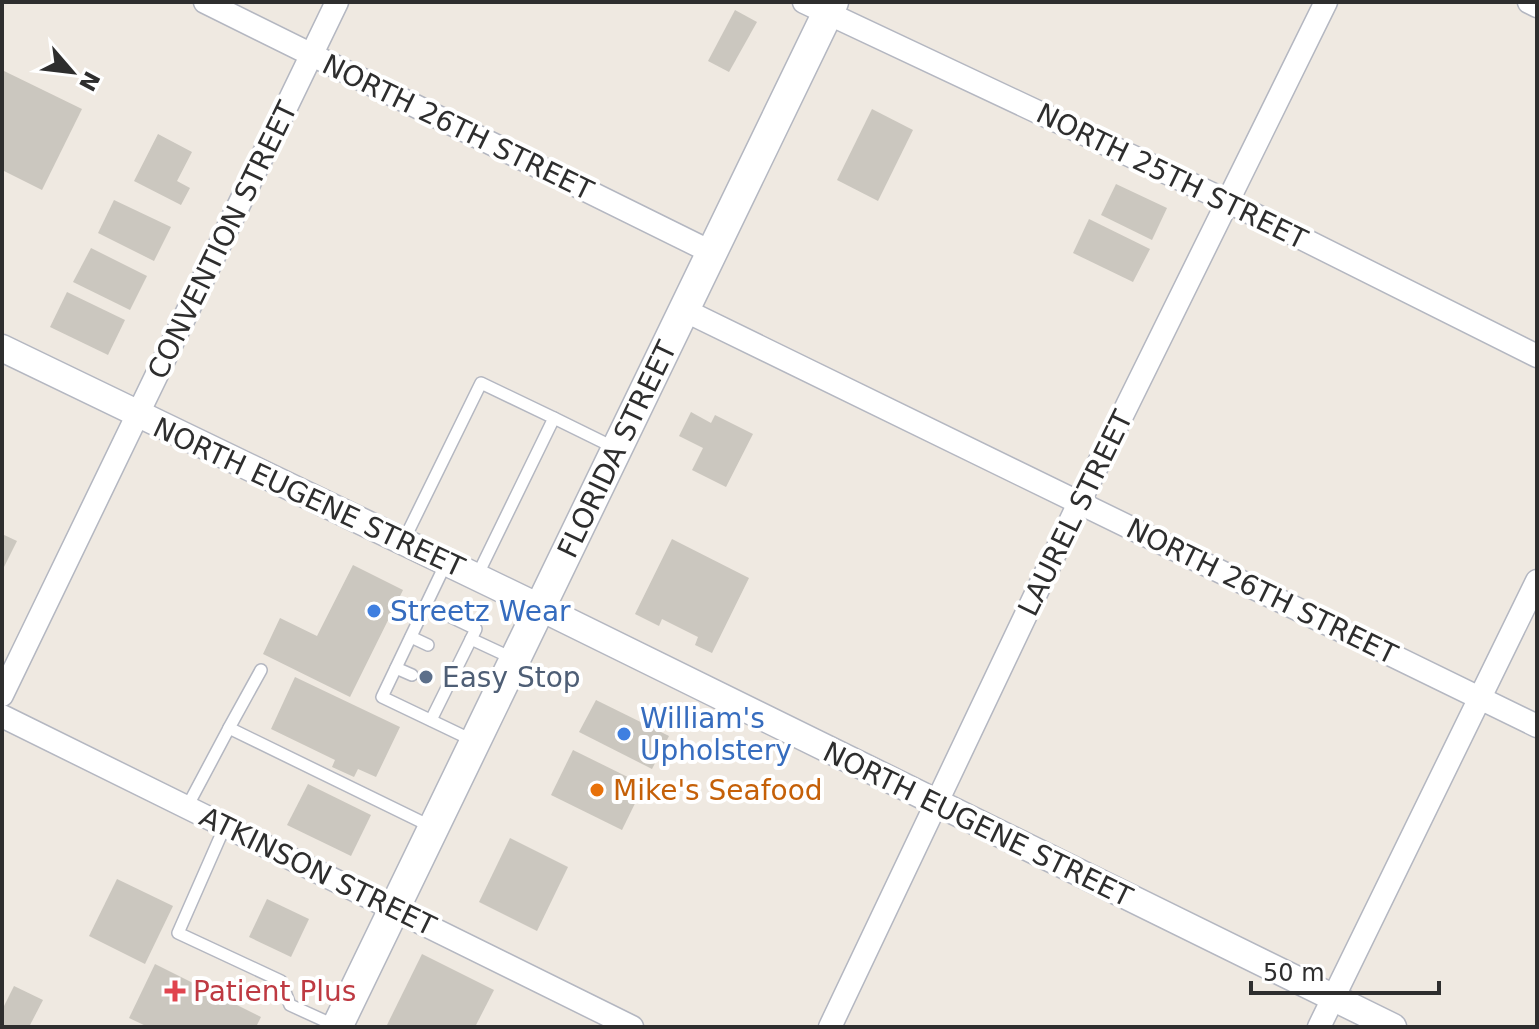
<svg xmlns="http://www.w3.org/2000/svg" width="1539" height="1029" font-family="'DejaVu Sans',sans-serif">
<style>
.building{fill:#cbc7bf}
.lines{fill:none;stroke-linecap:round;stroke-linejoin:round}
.service-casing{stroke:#b4b7c1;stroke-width:14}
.minor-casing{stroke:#b4b7c1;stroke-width:25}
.tertiary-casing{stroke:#b4b7c1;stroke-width:29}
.secondary-casing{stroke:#b4b7c1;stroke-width:33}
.service{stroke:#fff;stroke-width:11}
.minor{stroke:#fff;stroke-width:22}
.tertiary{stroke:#fff;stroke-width:26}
.secondary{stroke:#fff;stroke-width:30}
.shop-dot{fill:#3f7fe0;stroke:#fff;stroke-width:3}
.service-dot{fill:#5c6f8a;stroke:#fff;stroke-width:3}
.food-dot{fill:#e8710a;stroke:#fff;stroke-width:3}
.health-dot{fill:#e0444e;stroke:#fff;stroke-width:3}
.labels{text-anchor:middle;stroke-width:8;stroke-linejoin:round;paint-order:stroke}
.street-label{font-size:28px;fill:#2e2e2e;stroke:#fff}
.shop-label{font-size:28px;fill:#366cbe;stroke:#fff;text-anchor:start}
.service-label{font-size:28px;fill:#4e5e75;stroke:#fff;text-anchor:start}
.food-label{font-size:28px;fill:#c56008;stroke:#fff;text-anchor:start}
.health-label{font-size:28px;fill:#be3a42;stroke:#fff;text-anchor:start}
</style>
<rect width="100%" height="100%" fill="#efe9e1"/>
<g class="building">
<path d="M735,10L757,22L729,72L708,61Z"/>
<path d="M2,70L82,109L42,190L2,170Z"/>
<path d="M872,109L913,130L878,201L837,180Z"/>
<path d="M158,134L192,152L177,181L190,188L181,205L134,181Z"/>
<path d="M1116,184L1167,208L1152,240L1101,215Z"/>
<path d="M114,200L171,227L154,261L98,233Z"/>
<path d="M1089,219L1150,249L1133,282L1073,253Z"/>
<path d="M91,248L147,276L130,310L73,282Z"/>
<path d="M67,292L125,320L108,355L50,327Z"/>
<path d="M691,412L711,423L715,415L753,434L726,487L692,470L703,448L679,436Z"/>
<path d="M2,534L17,541L2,571Z"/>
<path d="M672,539L749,578L712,653L695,645L698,637L662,619L659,626L635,614Z"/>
<path d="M353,565L403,590L350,697L263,654L280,618L317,636Z"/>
<path d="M295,677L400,727L376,777L358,769L354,777L332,767L335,760L271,729Z"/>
<path d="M596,700L669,736L652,769L579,732Z"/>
<path d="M573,750L644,785L622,830L551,795Z"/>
<path d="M308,784L371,815L351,856L287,825Z"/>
<path d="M510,838L568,867L537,931L479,902Z"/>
<path d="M117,879L173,906L145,964L89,936Z"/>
<path d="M267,899L309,919L291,957L249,937Z"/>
<path d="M422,954L494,990L475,1027H386Z"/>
<path d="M155,964L261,1017L256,1027H148L129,1018Z"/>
<path d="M14,986L43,1000L29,1027H2V1010Z"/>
</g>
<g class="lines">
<g class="service-casing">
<g id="service">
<path d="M554,418L615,448"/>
<path d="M403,542L481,383L554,418L477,576"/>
<path d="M446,563L382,697L474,741"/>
<path d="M426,605L476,629L431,720"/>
<path d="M411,637L428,645"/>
<path d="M471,639L514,659"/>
<path d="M396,668L412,675"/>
<path d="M261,670L229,728L432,827"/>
<path d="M187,807L229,728"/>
<path d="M225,826L178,933L281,981L290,1005L336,1026"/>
</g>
</g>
<g class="minor-casing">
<g id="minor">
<path d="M205,2L711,252"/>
<path d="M804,2L1229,202L1537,356"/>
<path d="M1529,2L1537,6"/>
<path d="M684,310L1537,726"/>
<path d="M2,695L337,2"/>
<path d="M2,716L632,1027"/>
<path d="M830,1027L1079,503L1326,2"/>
<path d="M1319,1027L1537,581"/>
</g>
</g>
<g class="tertiary-casing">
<path id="tertiary" d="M2,348L539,607L1393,1027"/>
</g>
<g class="secondary-casing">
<g id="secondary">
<path id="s1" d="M337,1027L833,2"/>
</g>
</g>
<use href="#service" class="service"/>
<use href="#minor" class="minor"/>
<use href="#tertiary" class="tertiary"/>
<use href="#secondary" class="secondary"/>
</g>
<g class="shop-dot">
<circle cx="374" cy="611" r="8"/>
<circle cx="624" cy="734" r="8"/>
</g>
<circle class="service-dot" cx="426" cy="677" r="8"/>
<circle class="food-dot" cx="597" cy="790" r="8"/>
<path class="health-dot" d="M171 979h8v8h8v8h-8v8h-8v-8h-8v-8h8z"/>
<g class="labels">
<g class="street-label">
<text transform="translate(458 127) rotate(26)" y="10">NORTH 26TH STREET</text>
<text transform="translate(1172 176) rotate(26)" y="10">NORTH 25TH STREET</text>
<text transform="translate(222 240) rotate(-64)" y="10">CONVENTION STREET</text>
<text dy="10" stroke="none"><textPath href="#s1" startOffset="642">FLORIDA STREET</textPath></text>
<text transform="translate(309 497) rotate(25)" y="10">NORTH EUGENE STREET</text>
<text transform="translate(1075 513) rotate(-64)" y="10">LAUREL STREET</text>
<text transform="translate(1262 591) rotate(26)" y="10">NORTH 26TH STREET</text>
<text transform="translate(978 824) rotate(26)" y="10">NORTH EUGENE STREET</text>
<text transform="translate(318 871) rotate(26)" y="10">ATKINSON STREET</text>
</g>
<g class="shop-label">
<text x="390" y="621">Streetz Wear</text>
<text x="640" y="728">William's<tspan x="640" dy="32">Upholstery</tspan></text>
</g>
<g class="service-label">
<text x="442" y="687">Easy Stop</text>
</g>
<g class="food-label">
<text x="613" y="800">Mike's Seafood</text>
</g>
<g class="health-label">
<text x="193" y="1001">Patient Plus</text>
</g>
</g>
<rect width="1539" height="1029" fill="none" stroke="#2e2e2e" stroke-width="8"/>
<g transform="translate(72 72) rotate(118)" stroke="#ffffff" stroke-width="6" paint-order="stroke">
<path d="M0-6L14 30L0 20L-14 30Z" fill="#2e2e2e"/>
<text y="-12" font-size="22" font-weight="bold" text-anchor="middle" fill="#2e2e2e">N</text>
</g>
<path d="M1251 981v12h188v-12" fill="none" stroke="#2e2e2e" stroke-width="4"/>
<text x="1263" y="981" font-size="24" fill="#2e2e2e" stroke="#ffffff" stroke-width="6" paint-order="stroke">50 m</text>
</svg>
